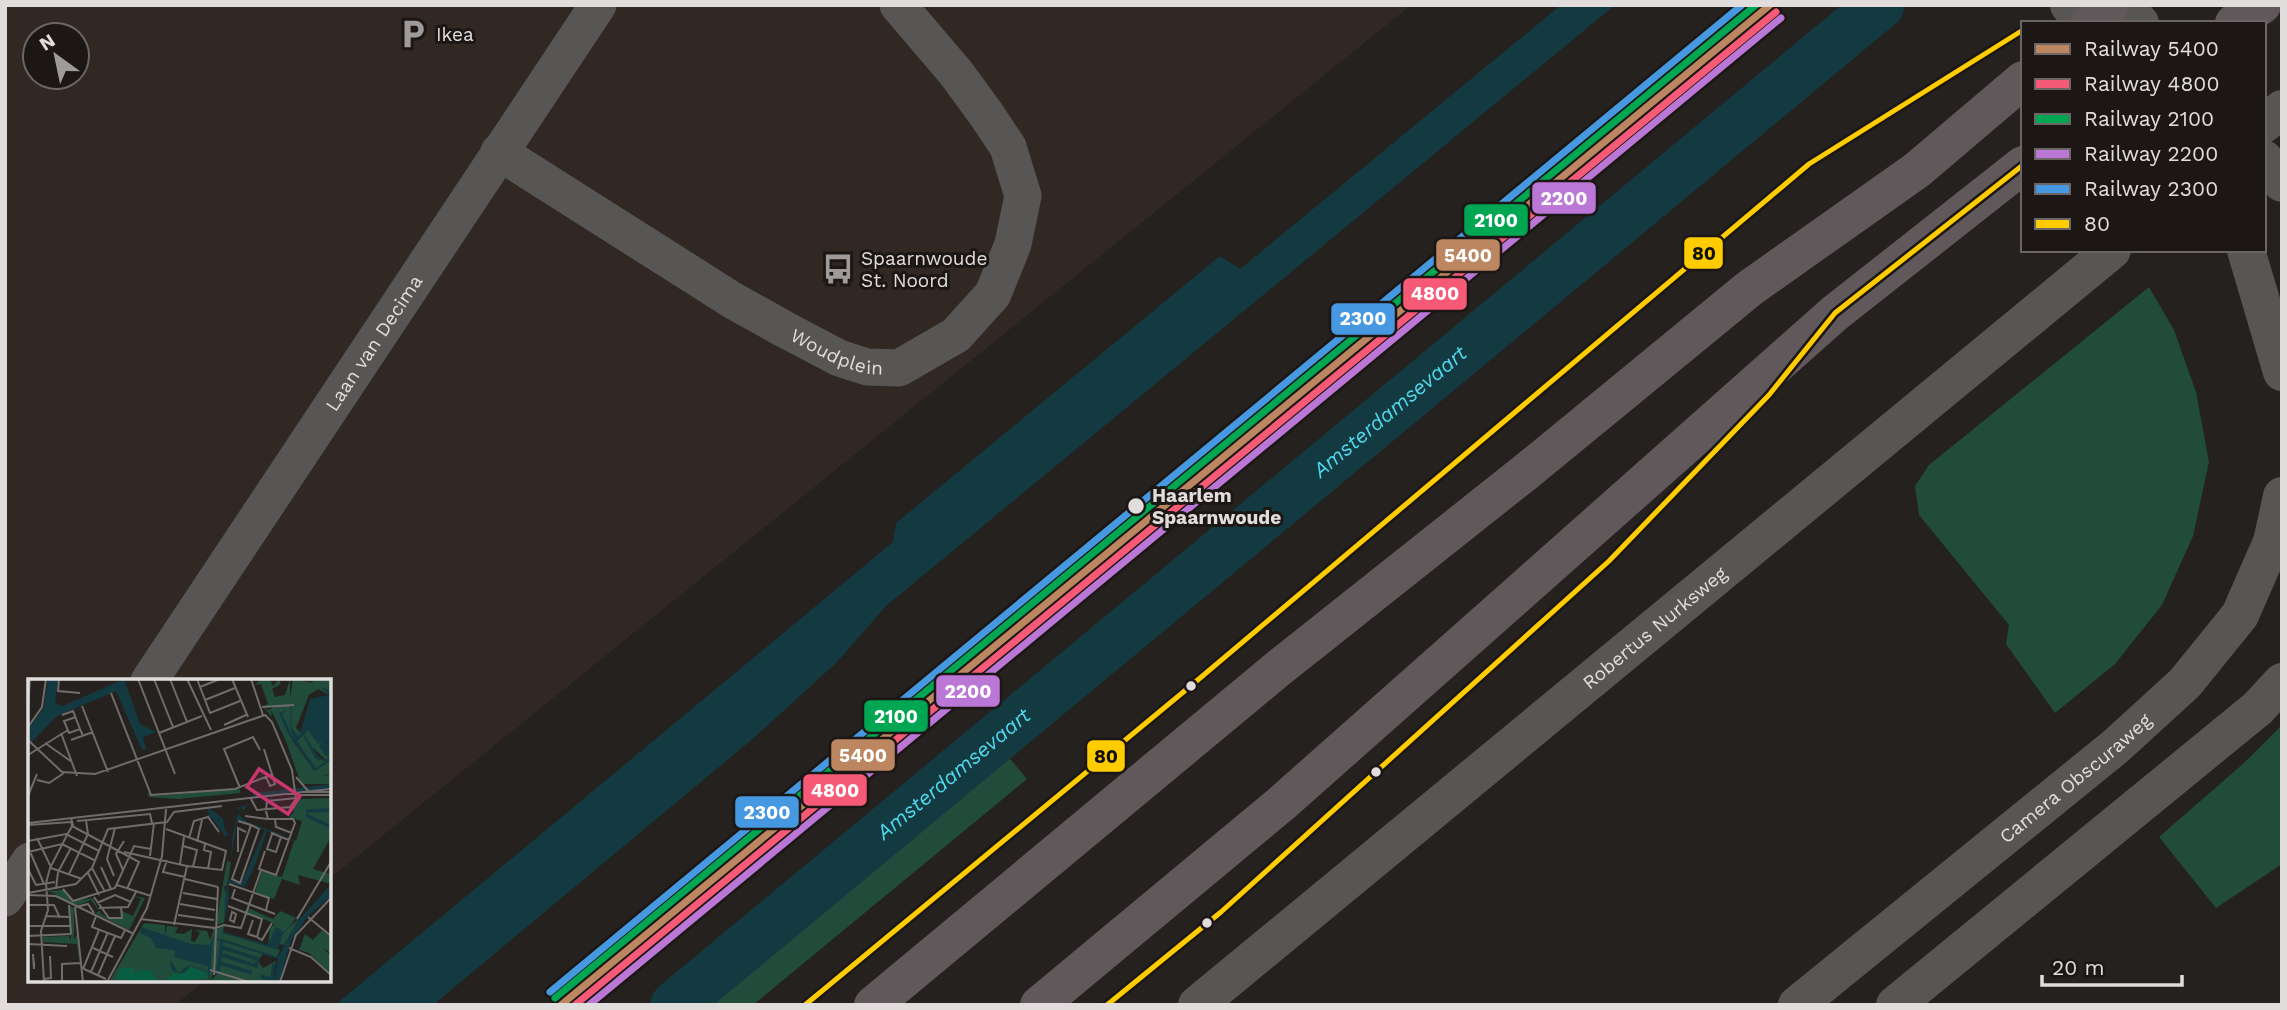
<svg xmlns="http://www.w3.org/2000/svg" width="2287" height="1010" font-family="'Work Sans',sans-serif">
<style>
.built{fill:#322823;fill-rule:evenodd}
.green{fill:#214b3a}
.water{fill:#133a40}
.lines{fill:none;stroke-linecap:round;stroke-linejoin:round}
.canal{stroke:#133a40;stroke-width:49}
.street{stroke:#585655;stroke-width:37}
.secondary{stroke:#585655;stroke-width:38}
.primary{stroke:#60585a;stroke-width:38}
.bus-1-casing{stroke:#1c1715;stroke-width:10}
.bus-1{stroke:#fc0;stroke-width:5}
.rail-1-casing{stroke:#1c1715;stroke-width:12}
.rail-2-casing{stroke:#1c1715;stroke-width:12}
.rail-3-casing{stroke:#1c1715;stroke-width:12}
.rail-4-casing{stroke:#1c1715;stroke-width:12}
.rail-5-casing{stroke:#1c1715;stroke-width:12}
.rail-1{stroke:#bb8660;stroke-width:7}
.rail-2{stroke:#f75a77;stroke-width:7}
.rail-3{stroke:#00a651;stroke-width:7}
.rail-4{stroke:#ba77d6;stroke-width:7}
.rail-5{stroke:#4699e1;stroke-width:7}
.stop-dot{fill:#e1dddc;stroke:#1c1715;stroke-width:2.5}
.labels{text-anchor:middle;stroke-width:6;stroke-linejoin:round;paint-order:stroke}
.poi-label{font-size:19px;fill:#e1dddc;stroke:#1c1715;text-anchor:start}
.street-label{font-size:19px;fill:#e1dddc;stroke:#1c1715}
.stop-label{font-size:19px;font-weight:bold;fill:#e1dddc;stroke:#1c1715;text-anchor:start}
.water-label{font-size:21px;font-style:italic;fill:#4fd8ed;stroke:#1c1715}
.inset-river{fill:none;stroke:#133a40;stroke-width:3.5}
.inset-road{fill:none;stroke:#706c6b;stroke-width:2}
.view{fill:#c7366e;fill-opacity:0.15;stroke:#c7366e;stroke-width:3.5}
.inset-edge{fill:none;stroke:#e1dddc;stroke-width:3.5}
.line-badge{stroke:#1c1715;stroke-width:2.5}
.badge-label{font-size:19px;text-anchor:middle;font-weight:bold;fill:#fff}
.pale-badge-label{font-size:19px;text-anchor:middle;font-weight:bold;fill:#111}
</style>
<rect width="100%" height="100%" fill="#24211f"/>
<path class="built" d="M5,5H1411L329,879V681H30V980H205L175,1005H5ZM35,35H77V77H35Z"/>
<g class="green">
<path d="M2149,287L2174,330L2196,392L2209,462L2193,536L2162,605L2115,664L2055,713L2006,644L2009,625L1919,515L1915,486L1929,465Z"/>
<path d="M2282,725V864L2216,908L2159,837L2244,763Z"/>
<path d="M1001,748L1027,779L753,1005H696Z"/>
</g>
<path class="water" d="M1561,5H1615L886,606L836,663L755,737L433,1005H335L893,542L896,523L1220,256L1240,269Z"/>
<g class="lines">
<path class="canal" id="s1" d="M675,1005L1880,5"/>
<g class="street">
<path id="s2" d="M499,152L732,300L784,329L839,358L867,367L899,368L956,335L993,294L1013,244L1023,196L1008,147L986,114L956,73L898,5"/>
<path id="s3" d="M149,681L598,5"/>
<path d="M5,898L30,861"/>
</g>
<g class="secondary">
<path d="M2069,5L2084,23"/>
<path d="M2124,5L2140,23"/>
<path d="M2264,124L2282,109"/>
<path d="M2264,159L2282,183"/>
<path d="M2246,250L2282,372"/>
<path id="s4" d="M1197,1005L2112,250"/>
<path id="s5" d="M1797,1005L2116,746L2185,683L2240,615L2272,542L2282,496"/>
<path d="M1895,1005L2258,708L2282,682"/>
</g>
<g class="primary">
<path d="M2090,23L2110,5"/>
<path d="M2234,23L2262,5"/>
<path d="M873,1005L1280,667L1527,471L1750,288L1917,170L2023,80"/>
<path d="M1039,1005L1282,803L1835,313L2023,165"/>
</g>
<g class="bus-1-casing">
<g id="bus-1">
<path d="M805,1005L1193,684L1809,164L2023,30"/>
<path d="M1107,1005L1221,912L1609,561L1769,395L1835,313L2023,165"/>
</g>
</g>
<use href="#bus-1" class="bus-1"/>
<g class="rail-1-casing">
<path id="rail-1" d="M561,1005L1770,5"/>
</g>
<g class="rail-2-casing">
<path id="rail-2" d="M575,1005L1776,12"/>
</g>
<g class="rail-3-casing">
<path id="rail-3" d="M555,998L1756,5"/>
</g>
<g class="rail-4-casing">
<path id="rail-4" d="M589,1005L1781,18"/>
</g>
<g class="rail-5-casing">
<path id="rail-5" d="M550,992L1742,5"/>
</g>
<use href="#rail-1" class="rail-1"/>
<use href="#rail-2" class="rail-2"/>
<use href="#rail-3" class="rail-3"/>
<use href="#rail-4" class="rail-4"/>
<use href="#rail-5" class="rail-5"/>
</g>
<defs>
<g id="parking-bare" transform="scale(2.415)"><path d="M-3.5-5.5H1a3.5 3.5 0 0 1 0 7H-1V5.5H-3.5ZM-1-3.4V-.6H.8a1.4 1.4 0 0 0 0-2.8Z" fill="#9f9b9a" stroke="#1c1715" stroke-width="2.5" paint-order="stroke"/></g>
<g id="bus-bare" transform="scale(2.415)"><path d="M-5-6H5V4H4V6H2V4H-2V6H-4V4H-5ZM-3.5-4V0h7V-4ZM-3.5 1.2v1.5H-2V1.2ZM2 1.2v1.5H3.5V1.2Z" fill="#9f9b9a" stroke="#1c1715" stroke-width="2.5" paint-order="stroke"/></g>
</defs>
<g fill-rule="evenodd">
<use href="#parking-bare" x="413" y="34"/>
<use href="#bus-bare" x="838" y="269"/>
</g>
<g class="stop-dot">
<circle cx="1136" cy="506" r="9"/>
<circle cx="1191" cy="686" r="6"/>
<circle cx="1376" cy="772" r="6"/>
<circle cx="1207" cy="923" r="6"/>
</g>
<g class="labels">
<g class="poi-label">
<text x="436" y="41">Ikea</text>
<text x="861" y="265">Spaarnwoude<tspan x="861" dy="22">St. Noord</tspan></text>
</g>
<g class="street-label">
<text dy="7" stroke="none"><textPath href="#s3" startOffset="406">Laan van Decima</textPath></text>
<text dy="7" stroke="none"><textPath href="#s2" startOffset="394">Woudplein</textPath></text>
<text dy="7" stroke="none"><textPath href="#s4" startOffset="593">Robertus Nurksweg</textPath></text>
<text dy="7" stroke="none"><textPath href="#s5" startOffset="359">Camera Obscuraweg</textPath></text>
</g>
<g class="stop-label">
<text x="1152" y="502">Haarlem<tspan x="1152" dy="22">Spaarnwoude</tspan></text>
</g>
<g class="water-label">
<text dy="7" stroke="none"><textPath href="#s1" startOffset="929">Amsterdamsevaart</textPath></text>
<text dy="7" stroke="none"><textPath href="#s1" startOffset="362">Amsterdamsevaart</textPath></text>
</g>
</g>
<g transform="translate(28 679)">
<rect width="303" height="303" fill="#24211f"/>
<path d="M233,0H242L245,7L251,0L253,5L244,10L247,18L257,16L262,0V20L265,0L286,4L280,0H303V12L298,11L301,16L290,10L281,16L268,49L274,55L270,59L263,50L269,60L264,61L286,91L303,81V95L293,97L303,96V105H273L258,62L243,31L244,38L236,29L241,31L247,27L240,29L235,27L240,25L233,5L227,6ZM280,51L295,61L298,77L303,74L299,82L287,90L269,62L275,56L289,80L299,82L281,65L276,55ZM212,110V114L150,120L121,118L119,113L126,117ZM303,119V158L285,190L303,195V205L270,196L272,206L254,200L246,220L227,214L234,192L254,198L266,162L263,160L268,162L274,142L261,139L266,132L260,130L271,120ZM199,182L203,183L199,206L196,208L200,220L196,244L188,246ZM35,211L44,222L65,219L73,235L83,240L94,239V232L105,237L113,220L107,217L117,219L101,251L67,234L71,232L63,221L48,227L20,215L32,217L20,212ZM42,227L46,229V261L49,255L54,303L49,265L15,263V258L41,257L43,262ZM220,229L245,240L252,232L268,239L261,248L271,240L256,266L251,265L255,253L250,249L240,266L242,249L247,245L218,233ZM116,244L137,246V256L139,247L150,248L147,254L155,255L164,250L163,262L167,263L172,254L167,251L179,252L182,261L185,252L196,247L195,254L252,271L249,278L193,260H189L235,275L230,282L235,289L248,282L243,303H222L185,292L183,301L190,294L217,303H81ZM294,251L303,258V274L295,269L303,277V295L281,274L271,271L277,255L285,261Z" fill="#214b3a"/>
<path d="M162,288L178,294V299L156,301L178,303L139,302L145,294L155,295ZM92,289H106V296L111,291L123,292L130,303L89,300Z" fill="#085e42"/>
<path d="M20,0H30L27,24L35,27L96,0L112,45L128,53L115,58L118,70L114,71L88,12L29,37L0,67V49L16,29ZM294,8L303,12V74L298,77L291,67L295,62L290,65L280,51L276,55L290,77L297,81L303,77V81L287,92L259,53L251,34L259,31L254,35L267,62L262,48L263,29L260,26L264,29L263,48L271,58L282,20L301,16ZM275,56L287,79L298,82L288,89L269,62ZM219,126L216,132L212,128L210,135L219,143L261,158L239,152L225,191L216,208L200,203L201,219L196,244L197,219L203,183L201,201L213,205L237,151L209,141L203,181L204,159L211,128ZM303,205V217L280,237L263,262L251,303H246L250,280L185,260L181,303L180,293L162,287L157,293L155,294H149L145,292L143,289L142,286L143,281L150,294L161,286L180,292V287L146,278L147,271L128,269L123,259L112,254L113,248L163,265L182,266L185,258L250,278L269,243ZM242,228L269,238L273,235L257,253L254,254L250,271L196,254L194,258L196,247V253L240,266L248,248L256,253L269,239Z" fill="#133a40" fill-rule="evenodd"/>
<path class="inset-river" d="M225,116L303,107M180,131L193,140L195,149M278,132L303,131M278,136L303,148M180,137H185L199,157M191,275L228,287L230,280L193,268M192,284L224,294M190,292L194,262M233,297L244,301L246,285"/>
<path class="inset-road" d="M31,0L30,12L52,14M110,0L147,95M126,0L145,48M142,0L159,43M159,0L183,51M169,0L182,34L212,22M204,0L220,38M223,0L235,36M172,8L192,0M83,14L123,116L207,110L245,95M177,21L207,9M0,27L2,0M54,27L80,93M234,28L266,26M34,36L45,32L52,50M48,38L36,42L41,54L52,50L55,57M196,46L218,36M0,48L14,28L18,0M33,54L49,97M131,54L174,37M0,61L34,93L67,95L237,36L244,43L264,91L268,120L262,128L229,131L223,120M43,61L65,53M17,64L44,83M236,70L247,105L242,107L238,98M0,76L40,51M268,98L281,113H303M9,101L21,104L36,94M212,109L196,70L225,58L232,71M272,116H303M0,117L9,95M238,131L239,122L269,119M217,137L239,140M247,141L248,148L264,154M49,142L122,135L124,144M210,142L223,146L231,150L212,204L204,200L223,146M0,144L302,110M0,146L43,143M44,147L111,183L99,210M138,150L198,172L194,191L159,187M253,158L248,173L239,170L244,155V154L253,158L261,161M9,159L23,188M161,159L166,142L180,138L191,153M0,162L38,155L71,172M169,163L174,141M177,165L176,171L183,173L180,190M155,167L169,171L165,188M0,168L16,205M237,172L231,190L248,196L267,144L265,140H240L238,132M0,173L34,165L68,182M96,173L159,187L146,246M210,173V149L218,153M122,177L126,144M139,181L135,193L157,198M152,185L156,158M73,188L83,210M23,189L54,200M64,189L77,213M0,190L8,206L27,203M95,191L88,175L96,162M60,194L71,216M41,195L60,155L58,141M86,197L79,180L87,149M157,200L190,208M201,205L241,219L238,231M89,206L123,217M28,210L30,193L43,169M35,210L45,222L87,209L106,167L123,170M207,210L204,219L247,235M0,214L48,205L64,189L80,150L139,143L146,133L194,127M155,214L189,220M0,216L28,217L104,254M66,218L81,239H94L93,228M69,224L87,216L103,223M152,225L187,231M0,226H26L32,239M41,226L43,255M200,227L234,240L229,258L220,255L225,241M47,228L55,303M48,228L60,225L66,234M71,229L100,228L108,213M204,233L208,235L206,243L202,241ZM150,236L186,241M18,237L41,238M68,237L64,248L93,259L97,251M280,238L303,257M112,240L187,249M269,240L303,183M0,247H43M185,250L196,246L213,249L233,191M0,257L43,255M229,258L234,261L244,244M0,265L39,267M65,269L85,278M261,269L283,278L303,296M5,275L6,290V282M55,290L71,251M56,290L78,300M182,291L221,303M63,293L80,253M70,296L87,257M186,296L190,208M16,300L23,299L22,277M16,303L13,252L20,231L18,204L22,189L39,156L43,149L44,147L45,146L43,139L44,147M34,303V285L53,284M79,303L119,229L134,177L138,130M252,303L268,256L303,219"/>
<path class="view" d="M231,90L272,117L260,135L219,108Z"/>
<rect width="303" height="303" class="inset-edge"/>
</g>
<g class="line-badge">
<rect x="1531" y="181" width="66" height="34" rx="7" fill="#ba77d6"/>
<rect x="1463" y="203" width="66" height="34" rx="7" fill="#00a651"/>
<rect x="1683" y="236" width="41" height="34" rx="7" fill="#fc0"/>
<rect x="1435" y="238" width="66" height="34" rx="7" fill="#bb8660"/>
<rect x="1402" y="277" width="66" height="34" rx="7" fill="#f75a77"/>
<rect x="1330" y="302" width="66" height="34" rx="7" fill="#4699e1"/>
<rect x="935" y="674" width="66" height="34" rx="7" fill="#ba77d6"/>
<rect x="863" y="699" width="66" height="34" rx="7" fill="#00a651"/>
<rect x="830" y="738" width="66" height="34" rx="7" fill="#bb8660"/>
<rect x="1086" y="739" width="40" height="34" rx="7" fill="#fc0"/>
<rect x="802" y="773" width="66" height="34" rx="7" fill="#f75a77"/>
<rect x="734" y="795" width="66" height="34" rx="7" fill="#4699e1"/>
</g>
<g class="badge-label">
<text x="1564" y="205">2200</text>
<text x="1496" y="227">2100</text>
<text x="1468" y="262">5400</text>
<text x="1435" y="300">4800</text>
<text x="1363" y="325">2300</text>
<text x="968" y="698">2200</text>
<text x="896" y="723">2100</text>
<text x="863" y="762">5400</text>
<text x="835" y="797">4800</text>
<text x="767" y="819">2300</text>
</g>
<g class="pale-badge-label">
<text x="1704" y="260">80</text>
<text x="1106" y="763">80</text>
</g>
<rect width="2287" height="1010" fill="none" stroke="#e1dddc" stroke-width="14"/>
<rect x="2021" y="21" width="245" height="231" fill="#1c1715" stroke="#6b6665" stroke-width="2"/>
<rect x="2035" y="44" width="35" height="10" fill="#bb8660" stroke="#6b6665" stroke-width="2"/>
<text x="2084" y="56" font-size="21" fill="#e1dddc">Railway 5400</text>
<rect x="2035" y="79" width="35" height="10" fill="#f75a77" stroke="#6b6665" stroke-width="2"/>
<text x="2084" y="91" font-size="21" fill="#e1dddc">Railway 4800</text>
<rect x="2035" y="114" width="35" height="10" fill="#00a651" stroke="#6b6665" stroke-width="2"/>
<text x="2084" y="126" font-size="21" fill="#e1dddc">Railway 2100</text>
<rect x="2035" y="149" width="35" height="10" fill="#ba77d6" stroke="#6b6665" stroke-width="2"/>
<text x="2084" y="161" font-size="21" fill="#e1dddc">Railway 2200</text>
<rect x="2035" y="184" width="35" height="10" fill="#4699e1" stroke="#6b6665" stroke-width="2"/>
<text x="2084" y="196" font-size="21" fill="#e1dddc">Railway 2300</text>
<rect x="2035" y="219" width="35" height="10" fill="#ffcc00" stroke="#6b6665" stroke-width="2"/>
<text x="2084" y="231" font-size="21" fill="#e1dddc">80</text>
<g transform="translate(56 56) rotate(327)"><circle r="33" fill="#1c1715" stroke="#6b6665" stroke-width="2"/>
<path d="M0-5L12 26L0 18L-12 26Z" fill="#9f9b9a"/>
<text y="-10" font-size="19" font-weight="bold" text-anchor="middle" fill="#e1dddc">N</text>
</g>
<path d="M2042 975v10h140v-10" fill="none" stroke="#e1dddc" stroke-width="3.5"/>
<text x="2052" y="975" font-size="21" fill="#e1dddc" stroke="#1c1715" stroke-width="5" paint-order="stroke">20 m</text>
</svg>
